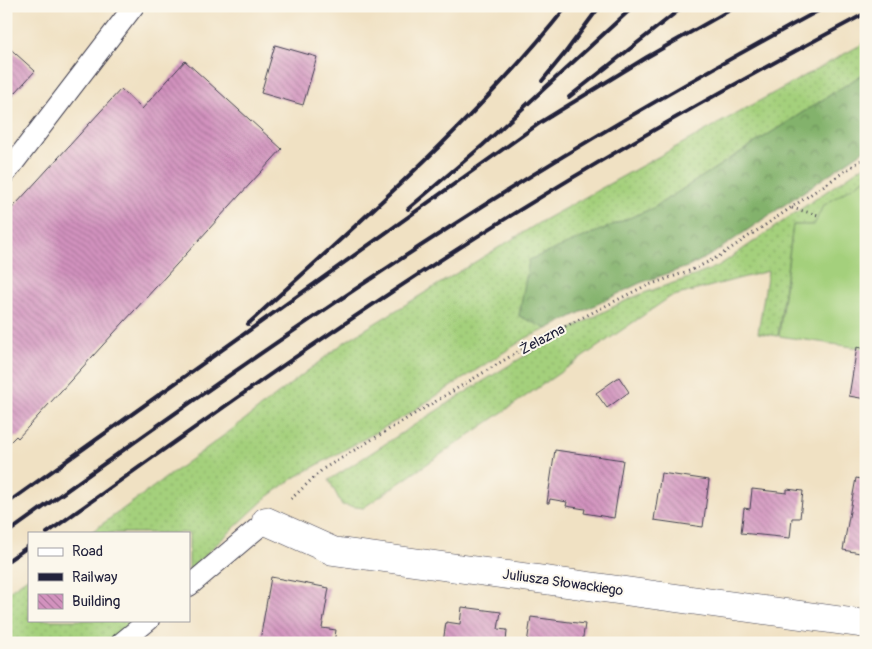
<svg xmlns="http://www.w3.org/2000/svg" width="872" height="649" font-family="Pangolin,sans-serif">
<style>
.grass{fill:url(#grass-dots);stroke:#63795c}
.forest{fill:url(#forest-crowns);stroke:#526a54}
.pitch{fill:#a4d07c;stroke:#63795c}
.building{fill:url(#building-back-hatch)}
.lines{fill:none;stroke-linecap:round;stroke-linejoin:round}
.lane-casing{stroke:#413f4f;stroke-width:22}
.street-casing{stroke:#413f4f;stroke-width:29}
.path{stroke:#413f4f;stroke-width:3;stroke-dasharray:1 4;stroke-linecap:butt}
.lane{stroke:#fff;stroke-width:20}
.street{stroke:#fff;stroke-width:28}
.rail{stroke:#22223b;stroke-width:4}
.labels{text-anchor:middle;stroke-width:4;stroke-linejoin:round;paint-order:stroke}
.street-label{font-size:14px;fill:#22223b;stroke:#fbf7ec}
</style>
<defs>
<pattern id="grass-dots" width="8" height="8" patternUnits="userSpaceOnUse" patternTransform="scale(1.25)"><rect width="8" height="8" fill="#a4d07c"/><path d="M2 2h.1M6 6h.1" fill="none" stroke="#8db26c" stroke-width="1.8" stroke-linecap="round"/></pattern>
<pattern id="forest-crowns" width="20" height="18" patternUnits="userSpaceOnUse" patternTransform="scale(1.25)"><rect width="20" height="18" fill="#83b26c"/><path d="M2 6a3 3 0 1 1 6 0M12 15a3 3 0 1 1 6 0" fill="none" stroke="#6b905a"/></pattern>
<pattern id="building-back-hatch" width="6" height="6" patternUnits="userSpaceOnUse" patternTransform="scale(1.25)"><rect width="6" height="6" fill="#d292be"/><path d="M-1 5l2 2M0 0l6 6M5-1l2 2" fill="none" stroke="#aa779c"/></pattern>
</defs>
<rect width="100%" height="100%" fill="#fbf7ec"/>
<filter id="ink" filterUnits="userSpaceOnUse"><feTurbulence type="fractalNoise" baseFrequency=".02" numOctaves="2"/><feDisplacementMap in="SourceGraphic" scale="10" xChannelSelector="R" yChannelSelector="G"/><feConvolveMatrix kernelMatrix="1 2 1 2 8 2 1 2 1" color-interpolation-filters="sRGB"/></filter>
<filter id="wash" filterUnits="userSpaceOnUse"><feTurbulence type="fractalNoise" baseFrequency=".0096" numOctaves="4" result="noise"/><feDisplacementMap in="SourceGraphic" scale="20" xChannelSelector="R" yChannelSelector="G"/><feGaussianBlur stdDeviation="1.12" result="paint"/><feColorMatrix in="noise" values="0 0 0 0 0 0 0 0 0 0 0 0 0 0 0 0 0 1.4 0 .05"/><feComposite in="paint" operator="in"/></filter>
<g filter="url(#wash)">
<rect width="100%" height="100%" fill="#f0e1c3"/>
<g class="grass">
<path d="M866,42V72L653,208L530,260L519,315L547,329L526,338L405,416L294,478L266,498L189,570V533H90L230,431L346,341L542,221Z"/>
<path d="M866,164V178L823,206L814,225H793L778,336L758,333L768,271L670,297L363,508L342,505L329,480C425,419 519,354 621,303C653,287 688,281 720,265Z"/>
<path d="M29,577V620H134L108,643H6V593Z"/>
</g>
<path class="forest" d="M866,72V149L714,253L690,266L640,283L547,329L519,316L529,260L653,208Z"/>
<path class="pitch" d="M866,178V349L779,336L793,225H814L823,206Z"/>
<g id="blocks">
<g class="building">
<path d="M6,45L35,71L6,103Z"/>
<path d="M275,45L317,57L303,105L261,93Z"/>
<path d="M185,61L282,149L18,438L16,436L6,446V215L121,89L142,109Z"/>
<path d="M857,347L866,349V399L849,396Z"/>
<path d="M619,377L629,392L607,408L596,393Z"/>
<path d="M555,450L623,460L614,518L584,513L585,509L566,506L567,502L550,499L549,503H547Z"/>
<path d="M661,473L709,480L703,527L654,520Z"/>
<path d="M856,478L866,480V554L843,550Z"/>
<path d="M752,489L787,493V489L803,491L800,518H792L790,538L741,533L744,508L750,509Z"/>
<path d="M271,577L329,588L322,628L336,630L334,643H277L260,640Z"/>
<path d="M462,607L501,612L498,629L507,630L506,643H443L446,622L460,624Z"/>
<path d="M531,617L585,624L582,643H527Z"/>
</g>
</g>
</g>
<g filter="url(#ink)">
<use href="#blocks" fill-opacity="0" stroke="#413f4f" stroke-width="1"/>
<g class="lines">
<g class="lane-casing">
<g id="lane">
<path d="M6,173L134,6"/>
<path d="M189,586L266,521"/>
<path d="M121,643L149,620"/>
</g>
</g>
<g class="street-casing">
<path id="street" d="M266,521L333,551L866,624"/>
</g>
<g class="path">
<path d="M792,208L818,215"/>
<path d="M291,499L323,469L536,341L643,287L692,270L718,257L866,157"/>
</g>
<use href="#lane" class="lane"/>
<use href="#street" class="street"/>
<g class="rail">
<path d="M542,81L565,53L600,6"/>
<path d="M569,97L684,6"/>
<path d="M408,209L483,145L634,6"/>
<path d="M248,324C359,222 473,124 567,6"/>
<path d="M6,504L541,122L647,57L737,6"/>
<path d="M47,533C202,422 356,311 518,211C632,140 748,76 866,13"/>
<path d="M6,534C152,429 299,324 450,227C572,148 699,75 827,6"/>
<path d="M6,562L29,546"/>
</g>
</g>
</g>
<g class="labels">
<g class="street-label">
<text transform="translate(542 339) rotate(-28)" y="5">Żelazna</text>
<text transform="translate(563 582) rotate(8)" y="5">Juliusza Słowackiego</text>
</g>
</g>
<rect width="872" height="649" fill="none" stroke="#fbf7ec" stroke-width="25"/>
<rect x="28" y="532" width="162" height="90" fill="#fbf7ec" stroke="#a4a2a5"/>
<rect x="38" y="548" width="25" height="8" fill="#ffffff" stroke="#a4a2a5"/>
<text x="72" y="556" font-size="15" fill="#22223b">Road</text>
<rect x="38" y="573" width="25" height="8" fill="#22223b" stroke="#a4a2a5"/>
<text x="72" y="582" font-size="15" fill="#22223b">Railway</text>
<rect x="38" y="594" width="25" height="15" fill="url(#building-back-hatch)" stroke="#a4a2a5"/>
<text x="72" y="606" font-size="15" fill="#22223b">Building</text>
</svg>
